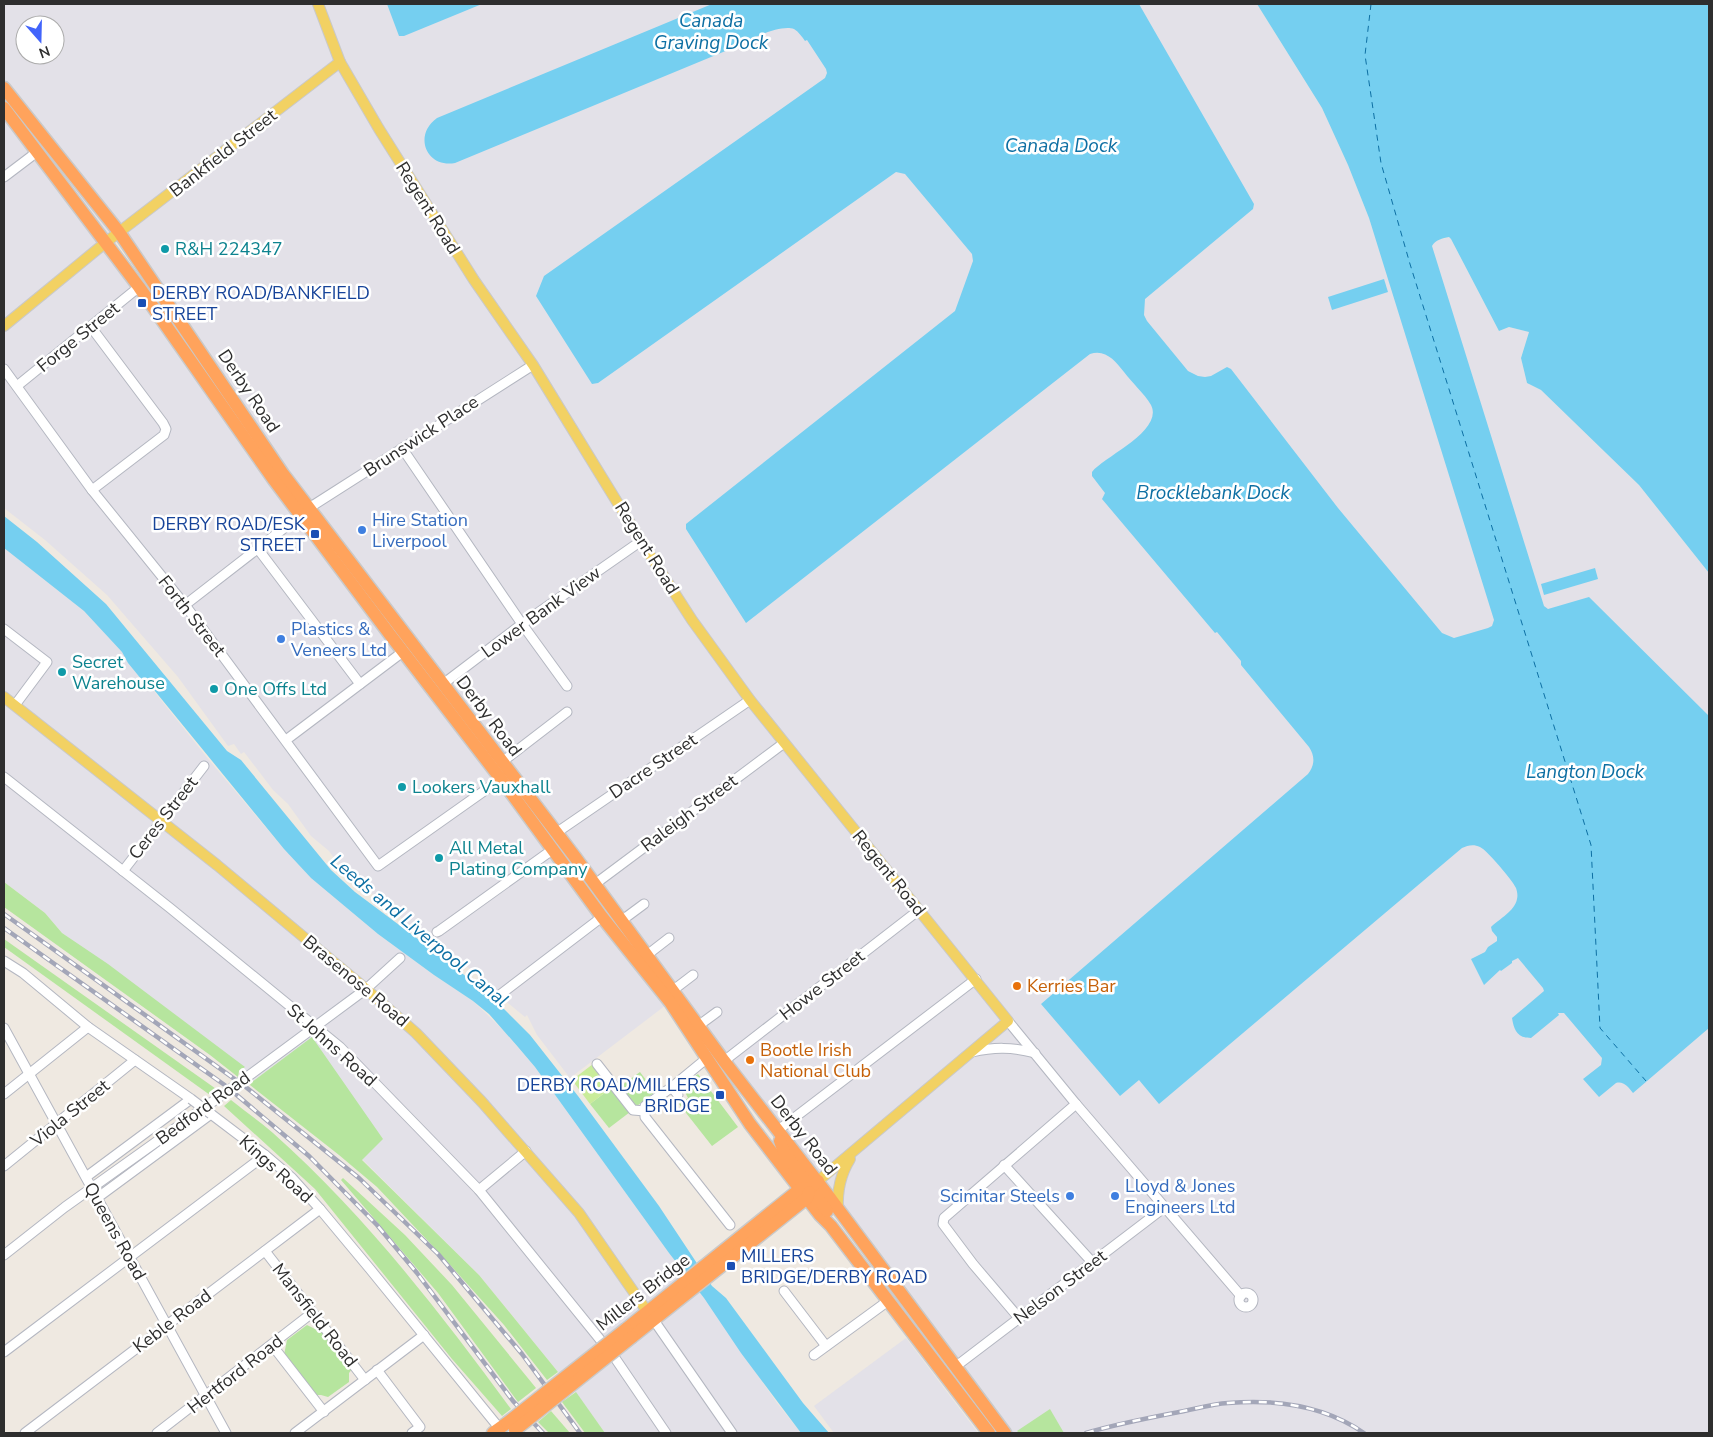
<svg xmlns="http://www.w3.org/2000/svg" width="1713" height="1437" font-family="'Nunito Sans',sans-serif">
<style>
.industrial{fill:#e3e1e8;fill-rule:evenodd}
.green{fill:#b6e59e}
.pitch{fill:#c9ec9a}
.water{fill:#75cff0}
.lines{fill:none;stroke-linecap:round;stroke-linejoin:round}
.ferry{stroke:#0d6fa3;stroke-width:1;stroke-dasharray:6 5;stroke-linecap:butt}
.minor-casing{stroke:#b4b7c1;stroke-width:11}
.major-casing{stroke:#c9c9c9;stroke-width:12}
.highway-casing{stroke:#c9c9c9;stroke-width:15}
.minor{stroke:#fff;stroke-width:9}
.major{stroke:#f2d163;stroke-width:10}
.highway{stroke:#ffa35c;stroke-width:12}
.rail-casing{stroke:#a3a6b8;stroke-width:4.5}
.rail{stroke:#fff;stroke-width:2.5;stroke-dasharray:8;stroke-linecap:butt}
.minor-bridge-casing{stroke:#b4b7c1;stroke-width:11;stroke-linecap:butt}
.highway-bridge-casing{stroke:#c9c9c9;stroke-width:15;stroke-linecap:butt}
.minor-bridge{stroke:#fff;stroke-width:9}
.highway-bridge{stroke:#ffa35c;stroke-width:12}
.culture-dot{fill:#0f9aa8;stroke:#fff;stroke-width:2}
.transit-dot{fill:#1a4fb4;stroke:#fff;stroke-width:2}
.shop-dot{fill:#3f7fe0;stroke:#fff;stroke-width:2}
.food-dot{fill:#e8710a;stroke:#fff;stroke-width:2}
.labels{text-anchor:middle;stroke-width:5;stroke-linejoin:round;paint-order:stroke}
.street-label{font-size:18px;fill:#2e2e2e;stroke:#fff}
.culture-label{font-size:18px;fill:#0d838f;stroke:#fff;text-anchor:start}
.transit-label{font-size:18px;fill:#164399;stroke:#fff;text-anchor:start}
.shop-label{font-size:18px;fill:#366cbe;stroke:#fff;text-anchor:start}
.food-label{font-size:18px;fill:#c56008;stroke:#fff;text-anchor:start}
.water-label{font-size:19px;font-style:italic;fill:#0d6fa3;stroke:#fff}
</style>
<rect width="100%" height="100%" fill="#efe9e1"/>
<g class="industrial">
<path d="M4,4H1257L1322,108L1348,165L1369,218L1390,284L1432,249V246L1435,241L1449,237L1451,239L1499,331L1509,327L1529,332L1521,357L1527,383L1541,390L1639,485L1709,573V1433H1005L309,508L119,232L105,243L670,1002L570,1078L537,1035L527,1015L525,1017L503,999L494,989L439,943L416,930L343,870L329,851L311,836L288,804L273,790L244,752L241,754L234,744L228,746L178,677L107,595L45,540L4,508ZM25,25H55V55H25Z"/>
<path d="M4,548L84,611L100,628L122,652L128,663L146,685H149L209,760L284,849L311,878L378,934L434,975L473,1001L503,1030L535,1067L669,1253L704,1298L777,1403L801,1433H605L567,1381L558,1372L479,1275L362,1159L312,1038L252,1082L239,1071L244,1067L62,933L45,913L4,882Z"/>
<path d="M906,1338L978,1433H834L814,1406Z"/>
</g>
<g class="green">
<path d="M4,882L45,913L62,933L108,964L245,1067L239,1071L238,1077L210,1055L4,907Z"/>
<path d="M4,939L219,1091L210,1095L4,947Z"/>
<path d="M312,1037L383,1139L362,1160L479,1275L558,1372L547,1380L504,1325L443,1257L377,1187L339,1155L250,1085L252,1082Z"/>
<path d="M640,1072L655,1092L633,1109L618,1088Z"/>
<path d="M698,1074L738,1127L712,1146L679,1104L688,1098L682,1086Z"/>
<path d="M611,1088L630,1112L609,1128L590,1104Z"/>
<path d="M231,1100C245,1111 260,1122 273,1133C364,1214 439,1311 511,1409L502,1416L452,1359L315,1189L224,1106Z"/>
<path d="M343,1178L405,1235L452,1285L536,1388L518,1402L438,1293L341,1180Z"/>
<path d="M307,1325L315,1329L320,1327L352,1369L349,1373V1382L328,1397L321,1395H316L284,1355L287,1340Z"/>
<path d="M576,1392L605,1433H585L562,1402Z"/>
<path d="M1050,1409L1064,1433H1019L1017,1431Z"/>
<path d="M551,1411L570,1433H549L538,1422Z"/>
</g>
<path class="pitch" d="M593,1064L611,1088L590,1104L572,1080Z"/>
<g class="water">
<path d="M387,4H482L404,36H399Z"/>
<path d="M712,4H1139L1254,204L1253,209L1145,299L1144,315L1147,321L1188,371L1198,376L1205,377L1211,376L1227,367L1231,369L1338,508L1442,633L1454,638L1488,628L1492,626L1494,620L1369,218L1348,165L1322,108L1257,4H1709V573L1639,485L1541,390L1527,383L1521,358L1529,332L1509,327L1499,331L1451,239L1449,237C1443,238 1435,240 1432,246L1544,606L1548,609L1589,597L1709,716V1028L1633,1093C1628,1087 1624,1081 1616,1083L1599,1097L1583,1079L1601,1065L1602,1058L1564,1013H1558L1559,1015L1531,1038C1517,1038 1514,1030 1512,1018L1544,991L1543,988L1518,958L1512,961V963L1501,971L1500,970L1484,985L1471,959L1485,952L1488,947L1497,941V937L1492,931L1491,927C1499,919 1515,911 1517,899C1518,895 1517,891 1516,888C1513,881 1487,850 1480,847C1474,844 1468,845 1462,848L1159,1104L1139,1080L1120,1096L1041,1004L1308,774C1315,765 1315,756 1309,747L1241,665V661L1217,632L1215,633L1102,499L1105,493L1092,476V472C1105,456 1164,431 1151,405C1144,393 1132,383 1124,372C1115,361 1106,349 1090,354L746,623L686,529V524L955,311L973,261L972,254L905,174L896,172L598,383L592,384L536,296L544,276L825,78L827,73L826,69L807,40L805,41C802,37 799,32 794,29C781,24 752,38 740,45L455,163C426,168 413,135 437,118Z"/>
<path d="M1384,279L1388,292L1332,310L1328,297Z"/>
<path d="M4,516L37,542L106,604L227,751L241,760L331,870L355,892L450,963L502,1007L530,1035L578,1096L659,1206L712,1286L726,1298L803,1403L829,1433H801L741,1353L704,1298L669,1253L535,1067L518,1047L489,1014L473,1001L434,975L378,934L311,878L284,849L150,685H146L128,663L122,652L84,611L4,548Z"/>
<path d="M1595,568L1598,579L1544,595L1541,584Z"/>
</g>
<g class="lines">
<path class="ferry" d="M1371,4L1365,55L1381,163L1410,264L1591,845L1600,1028L1646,1081"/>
<g class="minor-casing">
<g id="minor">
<path d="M4,177L37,152"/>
<path d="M91,327L163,423L166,429L164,435L92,490"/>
<path d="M4,369L92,490L185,605L378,866L501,779"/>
<path d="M17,386L139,287"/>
<path d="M402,448L522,624L567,686"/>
<path d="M309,508L533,365"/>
<path d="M258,549L360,684"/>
<path d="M185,605L301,515"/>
<path d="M4,629L47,662L15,705"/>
<path d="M443,684L522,624L641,541"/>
<path d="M286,740L404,651"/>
<path d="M502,762L567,712"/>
<path d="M4,777L170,908L340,1047L479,1190L615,1358L666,1433"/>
<path d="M556,833L750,700"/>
<path d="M123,871L204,766"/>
<path d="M595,884L784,743"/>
<path d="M621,921L644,904"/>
<path d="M437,932L439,931L552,850"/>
<path d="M647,955L669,938"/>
<path d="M4,961L23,973L88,1027L191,1099L86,1177"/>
<path d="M672,991L693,975"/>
<path d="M497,997L602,917"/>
<path d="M1008,1021L1076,1104L1241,1296"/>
<path d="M698,1026L717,1012"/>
<path d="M4,1028L226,1433"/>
<path d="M972,1052C994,1047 1012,1047 1035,1053"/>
<path d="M706,1059L672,1087L645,1106V1117L730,1225"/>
<path d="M724,1061L919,910"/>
<path d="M597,1064L633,1110L645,1111"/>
<path d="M672,1087L678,1095"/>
<path d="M4,1094L88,1027"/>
<path d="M777,1131L976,979"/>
<path d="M1004,1165L1092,1262"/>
<path d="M4,1166L135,1060"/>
<path d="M479,1190L526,1151"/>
<path d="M97,1198L211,1114L265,1155L292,1178L320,1209L370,1269L500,1429"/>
<path d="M265,1251L365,1380"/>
<path d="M4,1255L65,1207L243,1080L366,989L400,958"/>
<path d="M784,1291L826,1346"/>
<circle cx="1246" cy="1300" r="7"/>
<path d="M1019,1318L973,1264L943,1224L944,1218L1076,1104"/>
<path d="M653,1319L732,1433"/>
<path d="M272,1345L324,1412"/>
<path d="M4,1352L265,1155"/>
<path d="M814,1355L888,1301"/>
<path d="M955,1367L1165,1207"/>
<path d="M377,1370L420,1427L412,1433"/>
<path d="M25,1433L320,1209"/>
<path d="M157,1433L312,1313"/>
<path d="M295,1433L424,1335"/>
</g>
</g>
<g class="major-casing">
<g id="major">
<path d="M318,4L340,62L379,129L474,280L533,365L641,541L692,620L750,700L1008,1021L818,1181"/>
<path d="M4,326L105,243L340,62"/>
<path d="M4,697L217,865L366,989L416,1033L482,1102L579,1213L651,1317"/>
<path d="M838,1209C837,1190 840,1175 850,1159"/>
</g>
</g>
<g class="highway-casing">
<g id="highway">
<path d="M4,88L119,232L283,474L575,857L724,1061L827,1194L1005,1433"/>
<path d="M4,108L139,287L274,480L391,636L501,779L602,917L670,1002L750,1124L820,1215L831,1226L989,1433"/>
<path d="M780,1141L784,1152L827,1211"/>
<path d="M626,1329L800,1189L810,1188L818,1181"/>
<path d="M632,1337L807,1198L809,1192"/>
<path d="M493,1433L507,1423"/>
</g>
</g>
<use href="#minor" class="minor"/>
<use href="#major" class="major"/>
<use href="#highway" class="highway"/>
<g class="rail-casing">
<g id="rail">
<path d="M4,914L247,1088L359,1178L438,1254L522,1354L580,1433"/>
<path d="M4,928L226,1086L309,1156L377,1225L417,1273L513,1401L543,1433"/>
<path d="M1086,1433C1116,1424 1148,1418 1179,1412C1195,1409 1212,1404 1228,1403C1276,1399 1325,1406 1364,1433"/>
</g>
</g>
<use href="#rail" class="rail"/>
<g class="minor-bridge-casing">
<path id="minor-bridge" d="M191,1099L211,1114"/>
</g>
<g class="highway-bridge-casing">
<g id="highway-bridge">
<path d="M507,1423L626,1329"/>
<path d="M515,1430L632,1337"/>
</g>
</g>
<use href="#minor-bridge" class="minor-bridge"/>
<use href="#highway-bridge" class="highway-bridge"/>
</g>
<g class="culture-dot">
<circle cx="165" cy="249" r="5"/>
<circle cx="62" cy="672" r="5"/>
<circle cx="214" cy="689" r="5"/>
<circle cx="402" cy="787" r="5"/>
<circle cx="439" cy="858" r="5"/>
</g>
<g class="transit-dot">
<rect x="137" y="298" width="10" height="10" rx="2.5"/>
<rect x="310" y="529" width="10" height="10" rx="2.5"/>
<rect x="715" y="1090" width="10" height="10" rx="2.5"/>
<rect x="726" y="1261" width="10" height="10" rx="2.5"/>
</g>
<g class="shop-dot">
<circle cx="362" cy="530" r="5"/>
<circle cx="281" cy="639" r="5"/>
<circle cx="1070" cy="1196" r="5"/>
<circle cx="1115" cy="1196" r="5"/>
</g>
<g class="food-dot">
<circle cx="1017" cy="986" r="5"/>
<circle cx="750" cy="1060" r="5"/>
</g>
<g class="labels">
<g class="street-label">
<text transform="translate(223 153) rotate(-38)" y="6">Bankfield Street</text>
<text transform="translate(428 208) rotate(58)" y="6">Regent Road</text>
<text transform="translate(78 337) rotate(-39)" y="6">Forge Street</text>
<text transform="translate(249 391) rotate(56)" y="6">Derby Road</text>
<text transform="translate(421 436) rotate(-33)" y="6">Brunswick Place</text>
<text transform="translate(647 548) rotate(58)" y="6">Regent Road</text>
<text transform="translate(541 612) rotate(-36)" y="6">Lower Bank View</text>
<text transform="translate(192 616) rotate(52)" y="6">Forth Street</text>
<text transform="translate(489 716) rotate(53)" y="6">Derby Road</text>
<text transform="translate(653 766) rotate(-34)" y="6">Dacre Street</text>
<text transform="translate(689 813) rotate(-37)" y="6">Raleigh Street</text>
<text transform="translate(163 818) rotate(-52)" y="6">Ceres Street</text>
<text transform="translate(889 873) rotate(51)" y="6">Regent Road</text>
<text transform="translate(356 981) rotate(40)" y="6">Brasenose Road</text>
<text transform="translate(822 985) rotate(-38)" y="6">Howe Street</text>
<text transform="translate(332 1045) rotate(42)" y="6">St Johns Road</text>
<text transform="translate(203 1108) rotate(-36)" y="6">Bedford Road</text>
<text transform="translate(70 1113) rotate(-39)" y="6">Viola Street</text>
<text transform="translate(804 1135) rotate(52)" y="6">Derby Road</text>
<text transform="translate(276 1169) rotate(42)" y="6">Kings Road</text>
<text transform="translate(115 1231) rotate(61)" y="6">Queens Road</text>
<text transform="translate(1060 1287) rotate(-37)" y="6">Nelson Street</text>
<text transform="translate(643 1292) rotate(-38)" y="6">Millers Bridge</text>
<text transform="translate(315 1315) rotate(52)" y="6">Mansfield Road</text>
<text transform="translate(172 1321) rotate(-37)" y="6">Keble Road</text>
<text transform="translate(235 1374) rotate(-38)" y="6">Hertford Road</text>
</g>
<g class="culture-label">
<text x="175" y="255">R&amp;H 224347</text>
<text x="72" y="668">Secret<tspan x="72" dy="21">Warehouse</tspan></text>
<text x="224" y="695">One Offs Ltd</text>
<text x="412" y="793">Lookers Vauxhall</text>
<text x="449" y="854">All Metal<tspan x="449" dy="21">Plating Company</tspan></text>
</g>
<g class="transit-label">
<text x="152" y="299">DERBY ROAD/BANKFIELD<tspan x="152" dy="21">STREET</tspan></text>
<text x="305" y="530" text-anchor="end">DERBY ROAD/ESK<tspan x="305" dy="21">STREET</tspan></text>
<text x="710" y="1091" text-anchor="end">DERBY ROAD/MILLERS<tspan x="710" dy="21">BRIDGE</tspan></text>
<text x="741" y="1262">MILLERS<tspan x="741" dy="21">BRIDGE/DERBY ROAD</tspan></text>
</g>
<g class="shop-label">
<text x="372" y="526">Hire Station<tspan x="372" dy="21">Liverpool</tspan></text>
<text x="291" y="635">Plastics &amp;<tspan x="291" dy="21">Veneers Ltd</tspan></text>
<text x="1125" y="1192">Lloyd &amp; Jones<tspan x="1125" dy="21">Engineers Ltd</tspan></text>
<text x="1060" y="1202" text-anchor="end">Scimitar Steels</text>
</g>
<g class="food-label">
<text x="1027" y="992">Kerries Bar</text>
<text x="760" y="1056">Bootle Irish<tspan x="760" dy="21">National Club</tspan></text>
</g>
<g class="water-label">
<text x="711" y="27">Canada<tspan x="711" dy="22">Graving Dock</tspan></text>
<text x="1061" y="152">Canada Dock</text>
<text x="1213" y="499">Brocklebank Dock</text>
<text x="1585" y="778">Langton Dock</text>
<text transform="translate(420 930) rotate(40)" y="7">Leeds and Liverpool Canal</text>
</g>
</g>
<rect width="1713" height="1437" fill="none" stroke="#2e2e2e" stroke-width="10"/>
<g transform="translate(40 40) rotate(160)"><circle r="24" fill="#ffffff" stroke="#ababab"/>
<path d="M0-4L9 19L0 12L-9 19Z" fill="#4264fb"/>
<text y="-8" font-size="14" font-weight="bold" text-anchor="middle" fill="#2e2e2e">N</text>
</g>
</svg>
